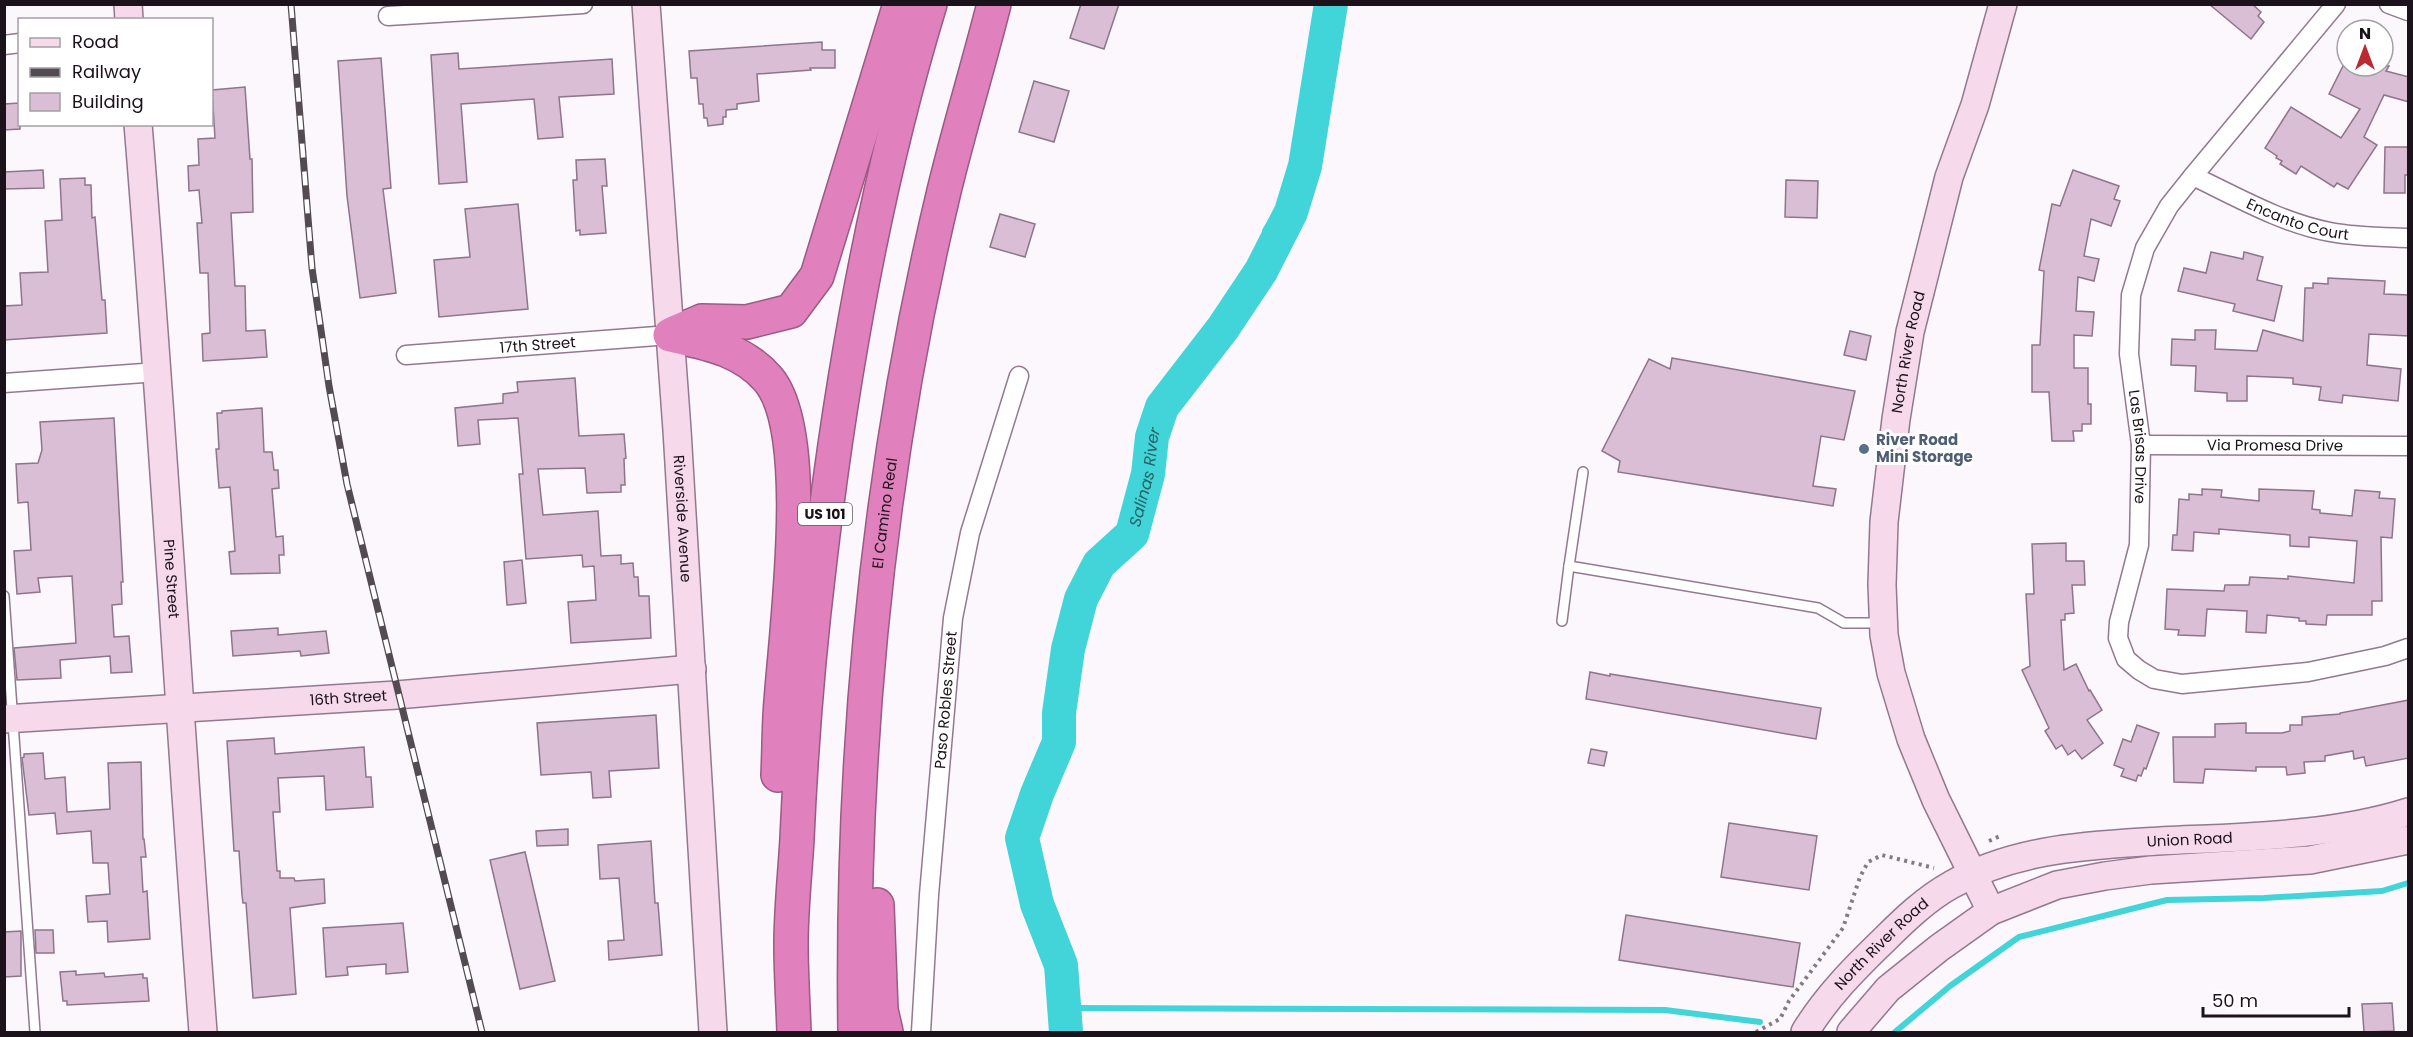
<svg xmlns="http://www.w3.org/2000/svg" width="2413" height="1037" font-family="Poppins,sans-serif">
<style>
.water{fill:#41d4d8}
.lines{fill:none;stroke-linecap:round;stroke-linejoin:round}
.stream{stroke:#41d4d8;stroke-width:6}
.river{stroke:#41d4d8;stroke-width:34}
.building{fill:#d9bed6;stroke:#8e758b;stroke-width:1.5}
.lane-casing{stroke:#927990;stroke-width:12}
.street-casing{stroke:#927990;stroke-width:21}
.secondary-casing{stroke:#927990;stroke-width:30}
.highway-casing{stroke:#9b5a84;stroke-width:36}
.path{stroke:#837b82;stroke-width:4;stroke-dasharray:3 4.5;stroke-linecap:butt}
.lane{stroke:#fff;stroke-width:9}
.street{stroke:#fff;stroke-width:18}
.secondary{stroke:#f6d9eb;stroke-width:27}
.highway{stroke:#e080bc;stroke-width:33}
.rail-casing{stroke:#534a52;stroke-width:7}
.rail{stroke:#fff;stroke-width:4.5;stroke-dasharray:14;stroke-linecap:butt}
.service-dot{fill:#5c6f8a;stroke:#fff;stroke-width:2}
.labels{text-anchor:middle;stroke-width:6;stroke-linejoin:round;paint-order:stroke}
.shield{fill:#fff;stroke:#60595f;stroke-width:1.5}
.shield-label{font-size:14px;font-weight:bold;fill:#1c121b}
.street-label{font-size:15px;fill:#1c121b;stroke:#fff}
.service-label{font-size:15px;font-weight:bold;fill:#4e5e75;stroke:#fff;text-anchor:start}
.water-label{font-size:16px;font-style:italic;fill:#276163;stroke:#fff}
</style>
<rect width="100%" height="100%" fill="#fcf7fc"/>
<path class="water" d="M1316,163L1319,177L1294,236L1261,271L1262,230L1299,169Z"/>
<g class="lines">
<g class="stream">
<path d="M1065,1008L1665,1010L1760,1022"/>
<path d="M1895,1032L1950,986L2019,937L2167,900L2264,898L2382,891L2408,883"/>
</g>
<path class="river" id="s1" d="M1066,1032L1061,965L1037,904L1022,838L1037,794L1059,742V713L1068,649L1081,599L1099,564L1132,534L1148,474L1152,437L1162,407L1223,328L1261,271L1291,212L1305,166L1331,4"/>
</g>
<g class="building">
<path d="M1081,4H1119L1104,49L1070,38Z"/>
<path d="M2209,4H2252L2261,12L2258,16L2264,22L2251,39Z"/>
<path d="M822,42V50H835V68H810L811,70L757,74L759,101L737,104V109L726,110V117H723V124L708,126L707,118H704L703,104H699L697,78H691L689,51Z"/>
<path d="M458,53L459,69L612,59L614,94L559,97L563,137L538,139L534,99L461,104L467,182L439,184L431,55Z"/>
<path d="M381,58L391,188L383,189L396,293L360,298L347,196L338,61Z"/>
<path d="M2343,66H2389L2386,71L2409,77V102L2384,95L2364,137L2377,145L2348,189L2337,183L2334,187L2301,166L2296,174L2280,164L2282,161L2276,158L2277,156L2265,148L2291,107L2341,138L2360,109L2329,94Z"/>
<path d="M1034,81L1069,91L1054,142L1019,132Z"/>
<path d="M245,87L250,159H252L253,212L231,213L235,286H245L246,331L265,330L267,357L203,361L202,334L210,333L208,273H200L197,223H202L199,190L189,191L188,166L199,165L198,139L215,138L212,90Z"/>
<path d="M20,103V129L4,130V104Z"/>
<path d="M2385,147H2409V175H2405V193H2384Z"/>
<path d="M605,159L607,186H602L606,233L580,235V230L576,231L573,180H577L576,160Z"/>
<path d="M43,170L44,188L4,189V172Z"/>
<path d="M2073,170L2119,186L2114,199L2120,201L2111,226L2091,219L2084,256L2099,259L2094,281L2078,277L2076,311L2094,312L2092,336L2074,335V368H2088V404H2091V424H2082V431H2073L2074,441H2052L2049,392H2032V345H2040L2044,271L2039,270L2052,204L2060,206Z"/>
<path d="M85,178V185H91L92,218L95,217L102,300H105L107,333L4,340V306L22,305L20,273L48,272L45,221L62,220L60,179Z"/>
<path d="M1786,180L1818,181L1817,218L1785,217Z"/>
<path d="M518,204L528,309L439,317L434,260L470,257L465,209Z"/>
<path d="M1000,214L1035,224L1025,257L990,247Z"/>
<path d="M2211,252L2243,259L2244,252L2263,257L2257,280L2282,286L2274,321L2233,311L2235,304L2178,291L2184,268L2206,273Z"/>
<path d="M2328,278L2385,281L2384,294L2409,295V336L2369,334L2367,365L2401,369L2398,401L2343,395L2342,403L2319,400L2321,387L2293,384V378L2247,376V401H2227V393L2195,391L2196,366L2171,365L2172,339L2195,340V330H2216L2215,349L2257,351L2263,330L2303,341L2305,288H2313V283L2328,284Z"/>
<path d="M1850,331L1871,336L1866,360L1844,355Z"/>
<path d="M1672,358L1855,391L1844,440L1821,436L1813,486L1836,489L1833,506L1618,472L1620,461L1602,451L1649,359L1670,369Z"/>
<path d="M575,378L579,436L624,434L626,458L624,459L625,485H621V492L587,493L585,468L538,469L543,515L598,511L601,556L621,555V564L633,563L634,577H638L639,596H649L651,638L571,643L568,602L596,600L594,566L583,567L582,555L526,559L519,474H523L518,418L478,420L480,444L458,446L455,408L503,403V394L518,392L517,382Z"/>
<path d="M262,408L264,452H272L274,470H278L279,488L272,489L276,537L283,536L284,555H279L280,573L231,574L229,552L235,551L230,487L219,488L216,449H219L217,413H222V411Z"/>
<path d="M114,418L123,582H121L122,604L112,605L114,637L129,636L132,672L111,673L110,656L60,660L61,678L17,680L14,648L76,643L72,576L38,578L40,592L17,594L14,551L31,550L28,502L18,503L16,464L38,463L42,450L40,422Z"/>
<path d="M2202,489L2222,490L2221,497L2259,501V489L2314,491L2312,509L2320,510V513L2352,516L2355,490L2380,492L2379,498L2395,499L2392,538L2381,537L2382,601H2372V615H2327L2326,625L2306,624V621H2299V618L2267,615L2266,633L2246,632L2247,611L2207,609L2205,636L2178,635L2179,630L2165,629L2167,589L2224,591L2225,585H2249L2250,577L2288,579V576L2354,583L2357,541L2309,537V547L2290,546V535L2219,529V534L2194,532L2193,551L2172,550L2173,535H2177L2179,499L2189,500V494L2202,495Z"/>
<path d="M2066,543V561H2084L2085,585H2072L2074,613L2065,614V620H2061L2064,670L2076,664L2089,691L2090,690L2102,710L2087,720L2103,743L2082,759L2075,750L2068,755L2062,745L2056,749L2045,731L2049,728L2022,670L2030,666L2026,594H2034L2032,544Z"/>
<path d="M522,560L526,603L507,605L504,562Z"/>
<path d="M278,628V635L326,631L329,653L301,656L300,651L233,656L231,631Z"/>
<path d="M1590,672L1610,676V674L1821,708L1816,739L1586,699Z"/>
<path d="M2409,700V758L2366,766L2364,757L2354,759L2353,751L2325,756V761L2304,762L2305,773L2287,775L2286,767H2256V771L2205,769L2203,783L2174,782L2173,737H2215V724L2246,723V733H2282L2290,731V725H2302V717L2340,714V713Z"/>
<path d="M656,715L659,768L609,771L611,797L593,798L591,772L541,775L537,723Z"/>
<path d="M2137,725L2159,733L2146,769L2144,768L2141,776L2138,775L2136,781L2121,776L2124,769L2114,765L2123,739L2131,742Z"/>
<path d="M274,738L275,754L364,747L366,777H371L373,807L326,810L324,776L278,778L280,812H273L277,871H280V878H294L295,881L324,879L325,903L290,908L296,994L253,998L246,903H243L242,895L239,851H234L227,741Z"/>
<path d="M1591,749L1607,752L1604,766L1588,763Z"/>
<path d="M43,753L45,779L65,777L67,812L110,809L108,763L141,762L143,839H144L146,857H141L143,892L147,891L150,939L108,942L107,921L88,922L86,896L110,894L108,863H93L91,831L57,834L55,813L29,815L22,758L24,757V754Z"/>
<path d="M1729,823L1817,836L1809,890L1721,877Z"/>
<path d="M568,829V845L537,846L536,831Z"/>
<path d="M651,841L655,903H658L662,955L609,960L608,941L624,940L619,878L600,879L598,845Z"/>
<path d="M525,852L555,981L520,989L490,860Z"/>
<path d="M1626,915L1800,943L1793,987L1619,960Z"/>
<path d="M403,923L408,972L386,974V964L347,967L348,975L326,977L323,928Z"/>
<path d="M35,930H53L54,953H36Z"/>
<path d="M21,931V976L4,977V932Z"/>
<path d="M76,971V975L104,973L105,977L143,974V978H147L149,1001L67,1005V1001H63L60,972Z"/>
<path d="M2392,1003L2394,1031L2364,1032L2362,1004Z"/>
</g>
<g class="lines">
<g class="lane-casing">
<g id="lane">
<path d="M1583,472L1569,566L1818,608L1844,623H1881"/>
<path d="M4,596L35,1032"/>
<path d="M1562,621L1569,566"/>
</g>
</g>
<g class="street-casing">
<g id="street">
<path id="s2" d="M2336,4L2193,176L2169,206L2145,248L2131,295L2129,354L2141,445L2139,545L2119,622L2118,638L2126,659L2139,670L2154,679L2182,684L2308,672L2385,656L2408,648"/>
<path d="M2389,4L2408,11"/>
<path d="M388,16L583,4"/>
<path d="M4,45L20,43"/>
<path id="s3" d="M2193,176C2237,197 2282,223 2330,232C2356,237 2382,237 2408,238"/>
<path id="s4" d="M406,355L670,335"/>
<path d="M4,383L158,372"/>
<path id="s5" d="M2141,445L2408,446"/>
<path id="s6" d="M921,1032L929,895L953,618L970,533L1019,376"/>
</g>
</g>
<g class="secondary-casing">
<g id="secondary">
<path d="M128,4L129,20"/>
<path id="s7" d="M646,4L677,430L713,1032"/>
<path id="s8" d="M138,124C163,427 180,730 203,1032"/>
<path id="s9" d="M4,719L397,695L692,669"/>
<path id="s10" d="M1991,911L1936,800L1911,739L1891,673L1884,635L1882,585L1884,522L1896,419L1910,332L1949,177L1975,105L2003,4"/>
<path id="s11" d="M1805,1032C1826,997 1855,968 1884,940C1904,920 1926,899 1951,885C2010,851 2077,846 2143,842C2230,837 2326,838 2408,812"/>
<path d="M1851,1032L1888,989L1939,948L1991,911L2057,885L2105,876L2151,870L2310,860L2408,840"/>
</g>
</g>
<g class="highway-casing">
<g id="highway">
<path d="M674,333L702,321L747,322L791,311L817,276L900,4"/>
<path d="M670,335C706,343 742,349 768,379C815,434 784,641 780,716C779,735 779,755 778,775"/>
<path d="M877,905L881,1010L886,1032"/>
<path d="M794,1032C793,1003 791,973 791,944C791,909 795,874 797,839C801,748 808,658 819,568C841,378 874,188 930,4"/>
<path id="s12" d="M855,1032C851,751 878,466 944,191C959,129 978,67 994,4"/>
</g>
</g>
<g class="path">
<path d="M1989,841L2000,836"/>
<path d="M1756,1032L1780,1019L1789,1001L1843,928L1860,877L1868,862L1882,855L1934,868"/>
</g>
<use href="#lane" class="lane"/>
<use href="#street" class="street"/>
<use href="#secondary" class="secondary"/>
<use href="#highway" class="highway"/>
<g class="rail-casing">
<path id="rail" d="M291,4L312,268L329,386L347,484L482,1032"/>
</g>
<use href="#rail" class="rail"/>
</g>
<circle class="service-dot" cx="1864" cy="449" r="6"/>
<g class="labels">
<rect class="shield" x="798" y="503" width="54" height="22" rx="4.5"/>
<g class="shield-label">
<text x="825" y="519">US 101</text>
</g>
<g class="street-label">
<text dy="5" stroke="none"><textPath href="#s3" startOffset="114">Encanto Court</textPath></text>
<text dy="5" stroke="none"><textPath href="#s4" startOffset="132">17th Street</textPath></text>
<text dy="5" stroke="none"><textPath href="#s10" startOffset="582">North River Road</textPath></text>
<text dy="5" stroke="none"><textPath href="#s5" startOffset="134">Via Promesa Drive</textPath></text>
<text dy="5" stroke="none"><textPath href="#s2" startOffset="512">Las Brisas Drive</textPath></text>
<text dy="5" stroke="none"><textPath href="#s12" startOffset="520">El Camino Real</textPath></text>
<text dy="5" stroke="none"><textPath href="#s7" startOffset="516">Riverside Avenue</textPath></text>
<text dy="5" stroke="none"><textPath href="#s8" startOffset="456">Pine Street</textPath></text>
<text dy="5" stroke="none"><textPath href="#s9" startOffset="345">16th Street</textPath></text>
<text dy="5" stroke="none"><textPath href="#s6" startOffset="333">Paso Robles Street</textPath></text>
<text dy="5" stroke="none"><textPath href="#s11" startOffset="454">Union Road</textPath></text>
<text dy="5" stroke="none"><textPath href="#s11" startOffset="117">North River Road</textPath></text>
</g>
<g class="service-label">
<text x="1876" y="445">River Road<tspan x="1876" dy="17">Mini Storage</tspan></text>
</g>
<g class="water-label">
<text dy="6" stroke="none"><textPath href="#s1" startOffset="591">Salinas River</textPath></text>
</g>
</g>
<rect width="2413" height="1037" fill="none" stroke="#1c121b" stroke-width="12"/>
<rect x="18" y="18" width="195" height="108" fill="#ffffff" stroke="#a4a0a4" stroke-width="1.5"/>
<rect x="30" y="38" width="30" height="9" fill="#f6d9eb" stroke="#a4a0a4" stroke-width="1.5"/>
<text x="72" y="48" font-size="18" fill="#1c121b">Road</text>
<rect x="30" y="68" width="30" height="9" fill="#534a52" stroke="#a4a0a4" stroke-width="1.5"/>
<text x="72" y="78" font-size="18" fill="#1c121b">Railway</text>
<rect x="30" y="93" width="30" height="18" fill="#d9bed6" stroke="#a4a0a4" stroke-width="1.5"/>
<text x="72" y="108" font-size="18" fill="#1c121b">Building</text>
<g transform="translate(2365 48)"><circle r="28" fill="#ffffff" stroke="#a4a0a4" stroke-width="1.5"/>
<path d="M0-4.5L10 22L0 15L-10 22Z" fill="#ba2a31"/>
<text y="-9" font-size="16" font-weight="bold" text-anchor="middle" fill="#1c121b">N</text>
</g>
<path d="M2203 1007v9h146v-9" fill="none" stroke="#1c121b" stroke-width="3"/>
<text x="2212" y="1007" font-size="18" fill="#1c121b" stroke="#ffffff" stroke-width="4.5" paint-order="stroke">50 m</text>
</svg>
